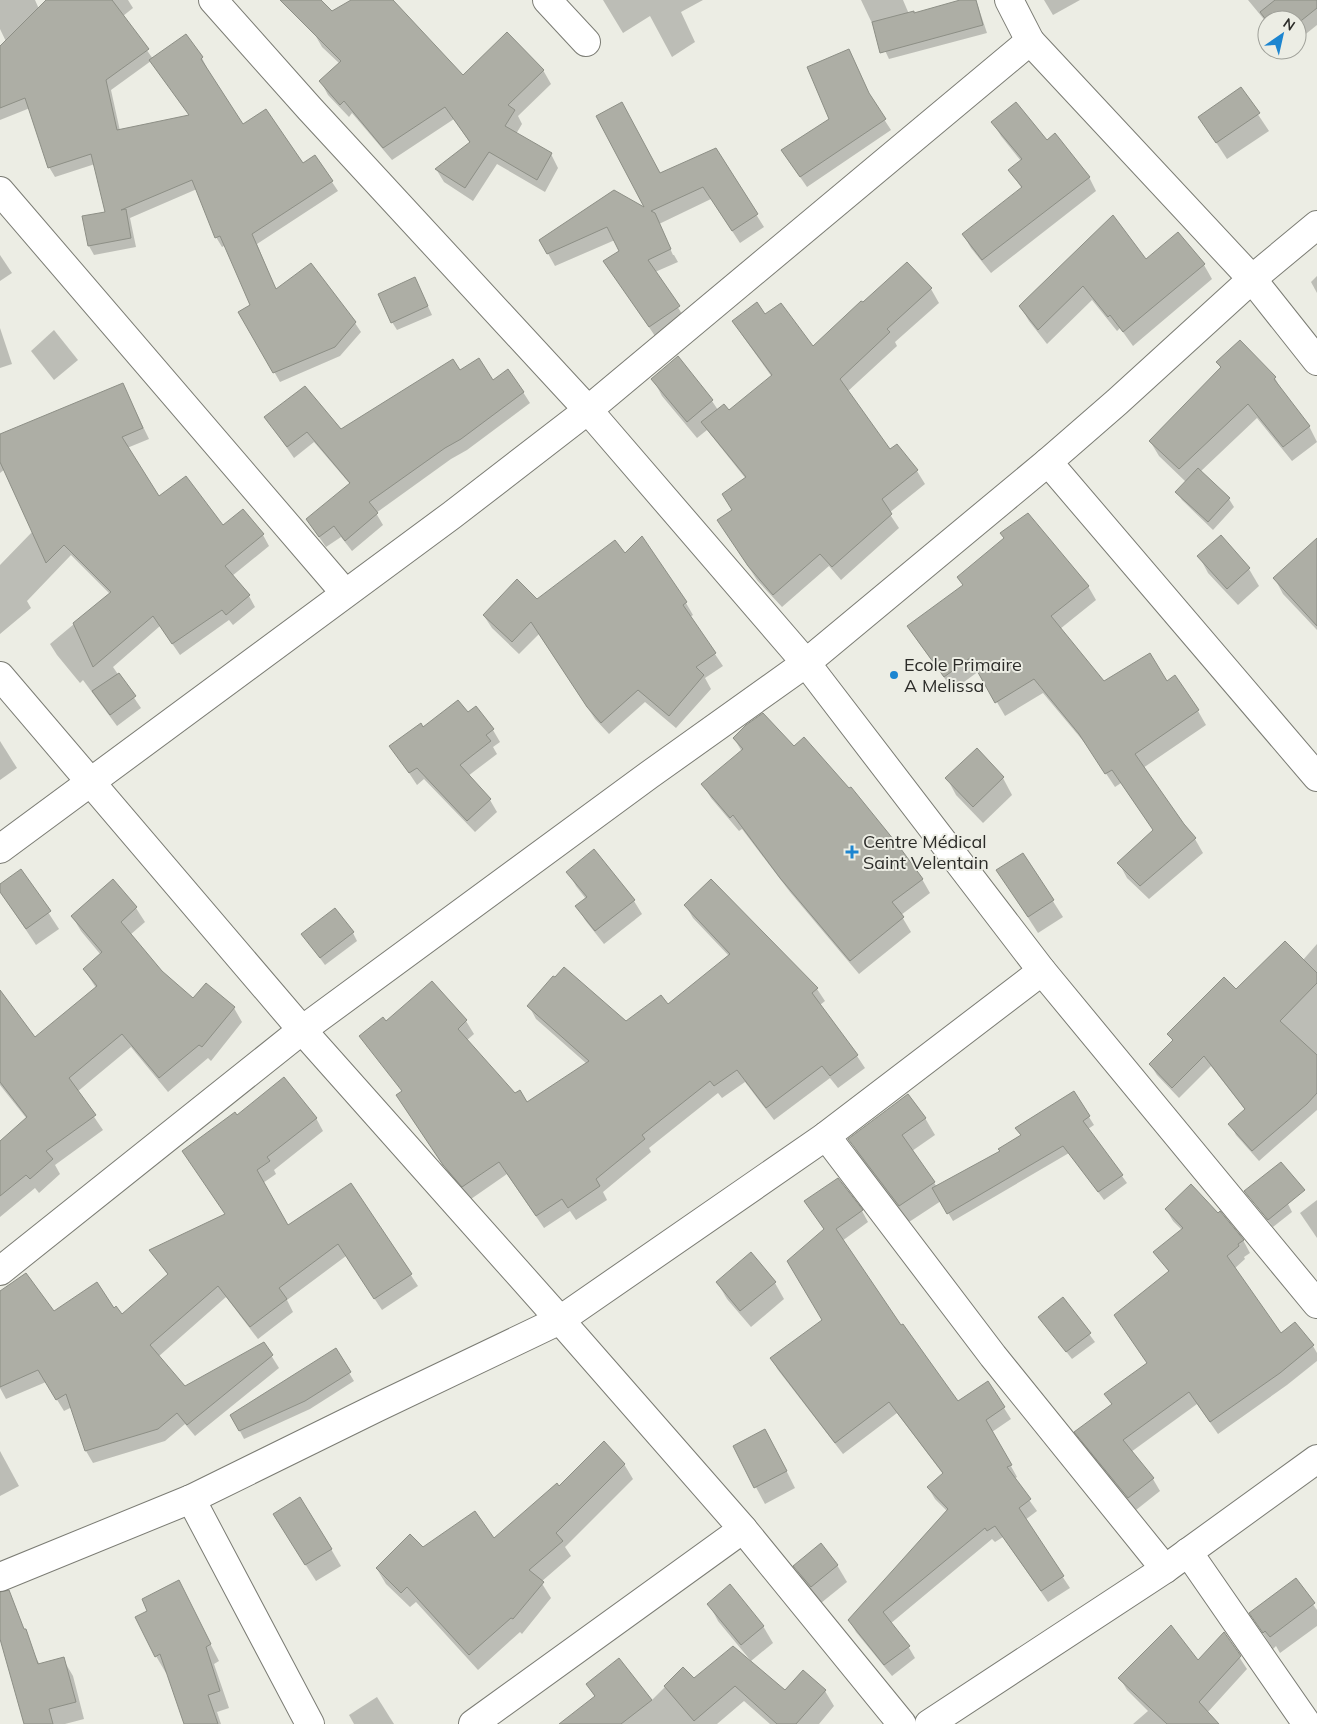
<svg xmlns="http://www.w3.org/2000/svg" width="1317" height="1724" font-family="Mulish,sans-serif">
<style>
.shadow{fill:#0003;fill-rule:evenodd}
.building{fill:#adaea5;stroke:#8d8f86}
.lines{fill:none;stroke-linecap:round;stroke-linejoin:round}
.minor-casing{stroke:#7b7c74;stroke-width:30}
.minor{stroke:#fff;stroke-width:28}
.poi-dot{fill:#1c85d0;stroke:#ecede4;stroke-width:2}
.labels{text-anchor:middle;stroke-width:4;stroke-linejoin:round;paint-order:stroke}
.poi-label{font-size:18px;fill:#2c2c29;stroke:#ecede4;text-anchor:start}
</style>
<rect width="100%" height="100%" fill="#ecede4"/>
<g class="shadow">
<path d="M0,0H35L43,18L65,0H128L133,8L123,16L153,59L202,58L207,68L206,69L243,125L302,165L332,182L338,191L257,244L276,290L355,323L361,332L340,356L280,382L240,312L251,305L226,245L222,247L216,237L197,189L130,218L136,247L94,255L89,246L106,214L95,164L55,177L49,167L30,108L0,120V47L13,56L0,29ZM151,61L190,116L120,131L111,90Z"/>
<path d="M303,0H319L332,13L353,0H391L463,77L543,70L551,84L518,116L522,124L516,134L551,154L558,168L545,192L497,164L473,201L444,182L436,169L470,143L454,119L392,160L352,113L349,117L328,95L321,82L340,64L322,47L314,33Z"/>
<path d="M603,0H703L681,12L695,42L672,57L650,16L623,33Z"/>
<path d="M861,0H903L909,14L914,15L965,0H976L987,33L889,59Z"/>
<path d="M1044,0H1080L1053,15Z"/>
<path d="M1248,0H1317V25L1297,41V20H1267V23Z"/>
<path d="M849,50L872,101L891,130L807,187L789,161L831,120Z"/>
<path d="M1241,89L1269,131L1227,159L1200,118Z"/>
<path d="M993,123L1047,141L1089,177L1096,191L991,273L971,248L963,234L1022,189L1010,170L1021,161L1001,136Z"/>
<path d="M715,149L764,227L740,243L711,199L659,224L673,255H674L678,262L655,272L686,320L657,339L605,262L621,251L615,240L555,266L541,241L647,210L660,175Z"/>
<path d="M0,255L12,273L0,281Z"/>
<path d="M1145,261L1204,265L1212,279L1133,346L1120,328L1117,331L1092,300L1047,344L1029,321L1020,306Z"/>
<path d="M907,264L931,289L939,303L895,342L897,346L847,392L890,451L917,471L925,484L889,513L899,528L841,580L829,566L782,607L757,580L727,534L733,511L746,479L707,430L697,438L662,396L653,379L678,358L712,401L718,410L729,412L772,377L742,335L734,322L765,316L813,348Z"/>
<path d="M1317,276V293L1311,282Z"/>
<path d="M419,287L432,315L397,330L392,322Z"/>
<path d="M0,328L12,364L0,368Z"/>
<path d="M54,330L78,360L54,380L31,351Z"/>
<path d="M1218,363L1275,378L1283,393L1309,426L1317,442L1292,461L1257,418L1200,472L1229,499L1234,507L1213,530L1182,500L1177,492L1186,482L1159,456L1150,441L1221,369Z"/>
<path d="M459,371L523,392L530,403L467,450L451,459L376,513L383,525L352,551L341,537L326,547L307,520L350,484L314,442L294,458L266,418L341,430Z"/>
<path d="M123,385L149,439L127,448L159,498L223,527L263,535L269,546L232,576L249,596L255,607L233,625L229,620L180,655L160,626L113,667L141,708L117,726L83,680L80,683L57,655L50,644L110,594L71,555L27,601L31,608L0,634V565L33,531L5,469L0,473V435Z"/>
<path d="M1221,537L1249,569L1259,586L1238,605L1208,573L1199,556Z"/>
<path d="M1317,553V630L1283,594L1275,579Z"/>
<path d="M624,555L686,603L693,615L690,617L723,666L705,678L711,689L676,728L645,702L609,734L595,719L539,634L519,654L492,628L484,616L537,600Z"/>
<path d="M958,577L1088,586L1096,600L1060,629L1104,683H1166L1198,711L1206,725L1143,768L1183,824L1195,839L1203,853L1149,899L1127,878L1119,863L1154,831L1121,783L1115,787L1089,748L1043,693L1005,716L979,671L953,690L917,640L909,626L964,586Z"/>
<path d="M467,714L493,730L500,742L493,747L497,754L468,776L490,800L497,812L475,832L424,779L417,785L391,746L423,729Z"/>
<path d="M734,738L922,879L930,893L901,915L911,932L859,974L790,892L742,829L739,831L711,798L703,784L742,752Z"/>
<path d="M0,741L17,768L0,780Z"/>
<path d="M947,778H1003L1012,795L983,823L956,795Z"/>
<path d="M1023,854L1063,917L1038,933L998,871Z"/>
<path d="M21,871L59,929L36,945L0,891V886Z"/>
<path d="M568,872L634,901L642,914L604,944L585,920L577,906L586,899L576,886Z"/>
<path d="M113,881L136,908L145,922L130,935L161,972L194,1000L234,1008L242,1022L211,1061L208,1058L168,1092L131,1047L77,1092L103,1130L55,1165L60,1174L39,1193L35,1188L0,1217V1143L27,1119L0,1085V992L35,1038L96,988L84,969L101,955L81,931L72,916Z"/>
<path d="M711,881L817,989L825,1001L820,1005L857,1056L865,1068L838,1088L830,1078L774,1120L745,1082L722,1098L718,1093L649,1148L651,1152L603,1192L607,1200L576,1220L570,1211L544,1228L507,1174L471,1199L452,1178L405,1108L407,1095L370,1047H367L361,1036L386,1023L432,983L466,1021L474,1034L466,1041L515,1095L526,1104L587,1064L536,1019L529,1006L626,1023L668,1006L729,956L693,918L686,906Z"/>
<path d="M353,933L357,941L325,965L302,934Z"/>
<path d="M1317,944V1110L1259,1161L1236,1135L1230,1124L1246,1111L1211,1066L1179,1098L1157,1075L1150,1064L1173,1042L1169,1034L1236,991L1303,960Z"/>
<path d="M1074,1093L1094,1125L1088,1129L1127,1183L1104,1200L1069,1153L953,1221L941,1201L909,1222L859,1156L850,1139L925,1118L935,1135L912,1151L937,1187L1001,1151L1021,1136L1017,1129Z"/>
<path d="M236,1117L316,1118L323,1131L274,1170L276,1174L263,1183L288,1227L351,1184L418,1286L382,1310L346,1256L287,1300L293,1312L258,1339L226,1297L158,1357L185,1388L264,1344L279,1368L195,1436L185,1424L165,1441L93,1463L86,1451L72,1407L64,1411L46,1382L6,1399L0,1388V1303L53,1313L114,1310L122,1315L168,1275L151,1251L226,1215Z"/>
<path d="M1246,1192L1288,1204L1292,1212L1273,1227Z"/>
<path d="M1317,1200V1238L1300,1213Z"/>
<path d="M1166,1209L1243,1240L1250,1253L1244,1257L1245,1259L1234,1269L1281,1335L1313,1346L1317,1353V1361L1287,1385L1218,1434L1197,1404L1131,1452L1153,1479L1160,1491L1136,1510L1083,1445L1076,1432L1112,1405L1106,1395L1148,1364L1115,1315L1169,1272L1155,1252L1182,1230L1173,1221Z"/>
<path d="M862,1211L868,1222L842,1241L901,1327L958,1403L987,1383L1004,1408L1011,1419L992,1432L1017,1477L1014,1479L1037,1511L1025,1520L1070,1588L1048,1602L1003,1537L995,1542L992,1539L890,1624L908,1646L915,1658L892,1676L856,1632L849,1620L947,1511L935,1499L928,1487L943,1474L897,1413L843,1454L778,1370L771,1358L824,1320L825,1231L813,1213Z"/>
<path d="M717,1282L775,1283L784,1299L751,1327L727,1299Z"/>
<path d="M1063,1299L1095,1342L1072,1359L1039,1317Z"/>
<path d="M335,1350L354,1381L310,1409L244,1439L232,1416Z"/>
<path d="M734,1446L775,1448L795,1488L765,1504Z"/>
<path d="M0,1451L19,1486L0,1496Z"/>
<path d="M624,1464L633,1479L565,1547L571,1556L541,1582L551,1598L522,1634L520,1632L478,1670L416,1602L410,1607L386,1584L377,1569L422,1548L494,1540L559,1488Z"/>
<path d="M284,1531L331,1549L341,1566L316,1581Z"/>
<path d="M821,1544L837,1565L847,1582L821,1603L804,1583L795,1566Z"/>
<path d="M1295,1580L1317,1610V1626L1280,1653L1276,1646L1273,1649L1251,1614Z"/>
<path d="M179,1582L219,1661L214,1664L229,1708L217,1712L221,1724H185L168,1672L166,1673L156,1656L149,1611Z"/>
<path d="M709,1604L763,1626L773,1643L751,1661L718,1621Z"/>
<path d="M1224,1634L1247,1669L1207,1713L1217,1724H1133L1148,1711L1127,1690L1120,1678L1198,1662Z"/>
<path d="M32,1650L40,1665L63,1659L73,1676L84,1719L65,1724H50Z"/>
<path d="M619,1660L651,1701L683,1669L694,1680L785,1692L803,1672L825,1691L834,1706L819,1724H770L744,1701L717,1724H561L595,1697L588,1685Z"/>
<path d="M377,1697L394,1724H354L349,1715Z"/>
</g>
<g class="building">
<path d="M46,0H112L149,49L106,80L117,130L189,115L149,60L186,34L203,57L201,59L243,124L266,109L303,163L315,155L333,181L252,234L276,289L311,263L356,322L335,347L273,373L238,312L250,305L220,236L215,238L192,180L121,210L126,209L131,238L88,246L82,216L105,212L91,154L48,168L25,98L0,108V46Z"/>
<path d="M280,0H321L332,11L351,0H393L463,75L507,32L544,70L508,105L515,110L505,126L552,153L537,180L489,152L465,188L435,169L470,142L445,107L383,148L344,101L340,105L319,81L341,61Z"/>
<path d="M960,0H976L983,25L880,53L872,22L914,11V13Z"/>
<path d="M1275,0H1317V8L1297,24V20L1267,21L1260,12Z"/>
<path d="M849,49L869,93L886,119L800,177L781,150L829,119L807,67Z"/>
<path d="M1241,87L1260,113L1216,143L1198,117Z"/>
<path d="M622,102L660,173L716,148L758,214L732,231L703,187L651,211L655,213L671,249L648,260L680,306L649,327L603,261L619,251L607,227L547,254L539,240L614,190L644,207L596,116Z"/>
<path d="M1016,102L1047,140L1055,133L1090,177L982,260L962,234L1022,187L1008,170L1022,159L991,122Z"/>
<path d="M1113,215L1146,259L1178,232L1205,264L1123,332L1110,315L1108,317L1083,286L1038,330L1019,306Z"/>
<path d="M907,262L932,288L887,329L890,332L840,379L890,449L897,444L918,470L882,499L892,514L832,567L820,554L773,595L748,566L717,520L732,510L722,494L746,477L701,422L724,404L729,410L772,375L732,321L757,302L765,314L781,303L813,346L861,301L863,302Z"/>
<path d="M415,277L428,306L391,323L378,294Z"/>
<path d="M1240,340L1276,377L1274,379L1310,426L1283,447L1248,404L1179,469L1149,441L1221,367L1216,362Z"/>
<path d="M678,356L713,400L687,422L651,379Z"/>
<path d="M479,358L493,380L508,369L524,392L461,439L445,448L369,502L378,513L345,541L334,526L319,537L306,519L350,483L307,432L287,447L264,417L305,386L341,429L453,359L460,370Z"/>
<path d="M123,383L143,428L122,437L159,496L186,476L223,525L243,509L264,534L225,566L250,595L226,615L222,610L172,644L153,616L93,667L73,623L111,592L64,545L46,563L0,462V434Z"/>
<path d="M1198,468L1230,498L1208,522L1175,492Z"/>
<path d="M1028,513L1089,586L1051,616L1104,681L1150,653L1167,681L1175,675L1199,710L1135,754L1184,824L1196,838L1140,886L1117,863L1153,830L1112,770L1105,774L1079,734L1034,679L995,703L970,658L944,677L907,626L963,585L957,577L1004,538L1000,533Z"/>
<path d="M1221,535L1250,568L1227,589L1197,556Z"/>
<path d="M642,536L687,602L683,605L716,653L696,667L704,675L669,716L638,690L601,723L587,707L531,622L512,642L483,615L517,579L537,599L615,540L625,553Z"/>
<path d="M1317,538V626L1273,578Z"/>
<path d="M119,673L136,696L110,715L92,691Z"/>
<path d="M458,700L468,712L476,706L494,729L486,735L491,741L460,765L491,799L467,821L417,768L409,773L389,746L421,723L423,727Z"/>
<path d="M763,713L794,746L804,737L849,788L851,787L898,845L923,879L892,902L904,917L850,961L780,878L733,815L730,818L701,784L743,749L733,738L746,725Z"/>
<path d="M977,748L1004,777L973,807L945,778Z"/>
<path d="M594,849L635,900L595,931L575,906L587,897L566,872Z"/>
<path d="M1023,853L1054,900L1028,917L996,870Z"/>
<path d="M21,869L51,911L26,929L0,892V884Z"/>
<path d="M113,879L137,907L121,922L162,971L193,998L206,983L235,1007L202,1047L199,1045L159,1078L122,1034L69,1078L96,1115L46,1151L53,1159L30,1179L26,1175L0,1196V1141L27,1117L0,1082V990L35,1037L97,986L83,969L102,952L71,916Z"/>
<path d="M711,879L818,988L812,993L858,1055L830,1076L822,1066L766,1108L737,1070L714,1086L710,1081L642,1135L645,1139L596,1179L600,1186L568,1208L562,1199L536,1216L499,1162L462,1187L443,1165L396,1095L402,1091L359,1036L383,1017L386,1021L432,981L467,1020L458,1029L515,1093L520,1090L527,1102L589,1061L527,1006L553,976L555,977L564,967L626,1021L661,995L668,1004L730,954L684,905Z"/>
<path d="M335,908L354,932L320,958L301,934Z"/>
<path d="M1285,941L1317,973V983L1280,1021L1317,1055V1093L1307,1104L1252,1151L1228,1124L1245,1109L1204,1056L1172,1088L1149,1064L1173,1040L1167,1034L1224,977L1236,989Z"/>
<path d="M284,1077L317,1118L267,1157L270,1161L257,1170L288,1225L351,1183L412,1274L374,1299L338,1244L279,1288L287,1299L250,1327L218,1286L150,1345L185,1386L264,1342L273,1355L187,1425L177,1413L158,1429L85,1451L66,1394L56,1400L38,1370L0,1387V1291L26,1273L54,1311L97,1282L114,1308L116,1306L122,1314L168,1274L149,1250L225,1214L182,1151L235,1112L237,1115Z"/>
<path d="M1074,1091L1090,1116L1083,1121L1123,1175L1098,1192L1063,1146L947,1214L932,1188L1000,1151L998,1149L1021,1135L1015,1128Z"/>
<path d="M908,1094L926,1118L902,1135L935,1182L899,1206L848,1139Z"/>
<path d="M1281,1162L1305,1190L1268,1220L1244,1191Z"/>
<path d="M838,1178L863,1210L836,1229L901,1325L903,1324L958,1401L988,1381L1005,1407L986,1420L1012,1465L1007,1467L1031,1499L1019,1508L1064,1576L1041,1591L995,1526L987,1531L985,1528L883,1612L910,1646L884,1665L848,1620L948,1509L927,1487L943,1473L889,1402L835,1443L770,1358L822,1320L787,1261L824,1229L804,1201Z"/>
<path d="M1191,1184L1218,1213L1220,1211L1244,1240L1238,1244L1239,1246L1227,1256L1281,1333L1295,1322L1314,1345L1280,1373L1210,1422L1189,1392L1123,1440L1154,1478L1128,1498L1074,1432L1112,1404L1104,1394L1147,1363L1114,1315L1169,1271L1153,1252L1183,1228L1165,1209Z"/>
<path d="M751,1252L776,1282L740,1311L716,1282Z"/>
<path d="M1063,1297L1091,1333L1066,1352L1038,1317Z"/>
<path d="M336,1348L351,1372L305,1401L239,1431L230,1415Z"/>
<path d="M765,1429L787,1471L754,1488L733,1446Z"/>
<path d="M604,1441L625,1464L556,1533L563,1541L529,1570L544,1582L513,1619L511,1618L469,1655L407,1587L401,1593L376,1568L410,1534L423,1547L475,1511L494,1538L557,1483L559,1486Z"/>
<path d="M300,1497L332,1549L305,1565L273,1514Z"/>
<path d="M821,1543L838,1565L811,1587L793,1566Z"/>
<path d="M1296,1578L1315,1603L1270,1637L1265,1631L1263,1633L1249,1613Z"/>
<path d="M179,1580L211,1644L206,1647L220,1691L208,1695L218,1724H184L160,1654L155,1657L135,1617L147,1611L142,1599Z"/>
<path d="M730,1584L764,1626L741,1645L707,1604Z"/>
<path d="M9,1590L24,1629H26L38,1664L64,1657L76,1702L49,1709L53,1724H24L0,1639V1592Z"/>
<path d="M1171,1625L1198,1660L1224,1632L1241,1656L1199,1702L1219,1724H1167L1118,1678Z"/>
<path d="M733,1646L785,1690L803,1670L826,1690L796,1724H777L735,1686L694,1721L664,1686L683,1667L694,1678Z"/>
<path d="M619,1658L652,1700L621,1724H559L595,1696L586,1684Z"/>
</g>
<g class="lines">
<g class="minor-casing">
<g id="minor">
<path d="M213,0L310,109L588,410L806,663L1042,971L1317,1304"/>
<path d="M547,0L586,42"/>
<path d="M1009,0L1030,41"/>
<path d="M0,191L345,593"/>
<path d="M1048,462L1317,777"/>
<path d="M0,676L302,1030L560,1320L743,1529L902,1724"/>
<path d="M0,849L452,515L588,410L1030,41L1252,279L1317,361"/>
<path d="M826,1136L993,1356L1165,1569"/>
<path d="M0,1271L302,1030L649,775L806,663L1048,462L1117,402L1252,279L1317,225"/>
<path d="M191,1499L310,1724"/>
<path d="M1188,1552L1307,1724"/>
<path d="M0,1577L191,1499L376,1408L560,1320L826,1136L1042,971"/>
<path d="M473,1724L743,1529"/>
<path d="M929,1724L1165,1569L1317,1459"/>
</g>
</g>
<use href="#minor" class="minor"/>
</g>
<g class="poi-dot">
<circle cx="894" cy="675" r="5"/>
<path d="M849.5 844.5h5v5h5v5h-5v5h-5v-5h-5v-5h5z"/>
</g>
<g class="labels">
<g class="poi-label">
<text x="904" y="671">Ecole Primaire<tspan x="904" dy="21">A Melissa</tspan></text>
<text x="863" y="848">Centre Médical<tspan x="863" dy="21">Saint Velentain</tspan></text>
</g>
</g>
<g transform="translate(1282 35) rotate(34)"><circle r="24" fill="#ecede4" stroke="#9fa099"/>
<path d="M0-4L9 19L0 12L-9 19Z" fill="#1c85d0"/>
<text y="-8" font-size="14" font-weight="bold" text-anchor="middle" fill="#2c2c29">N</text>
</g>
</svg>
